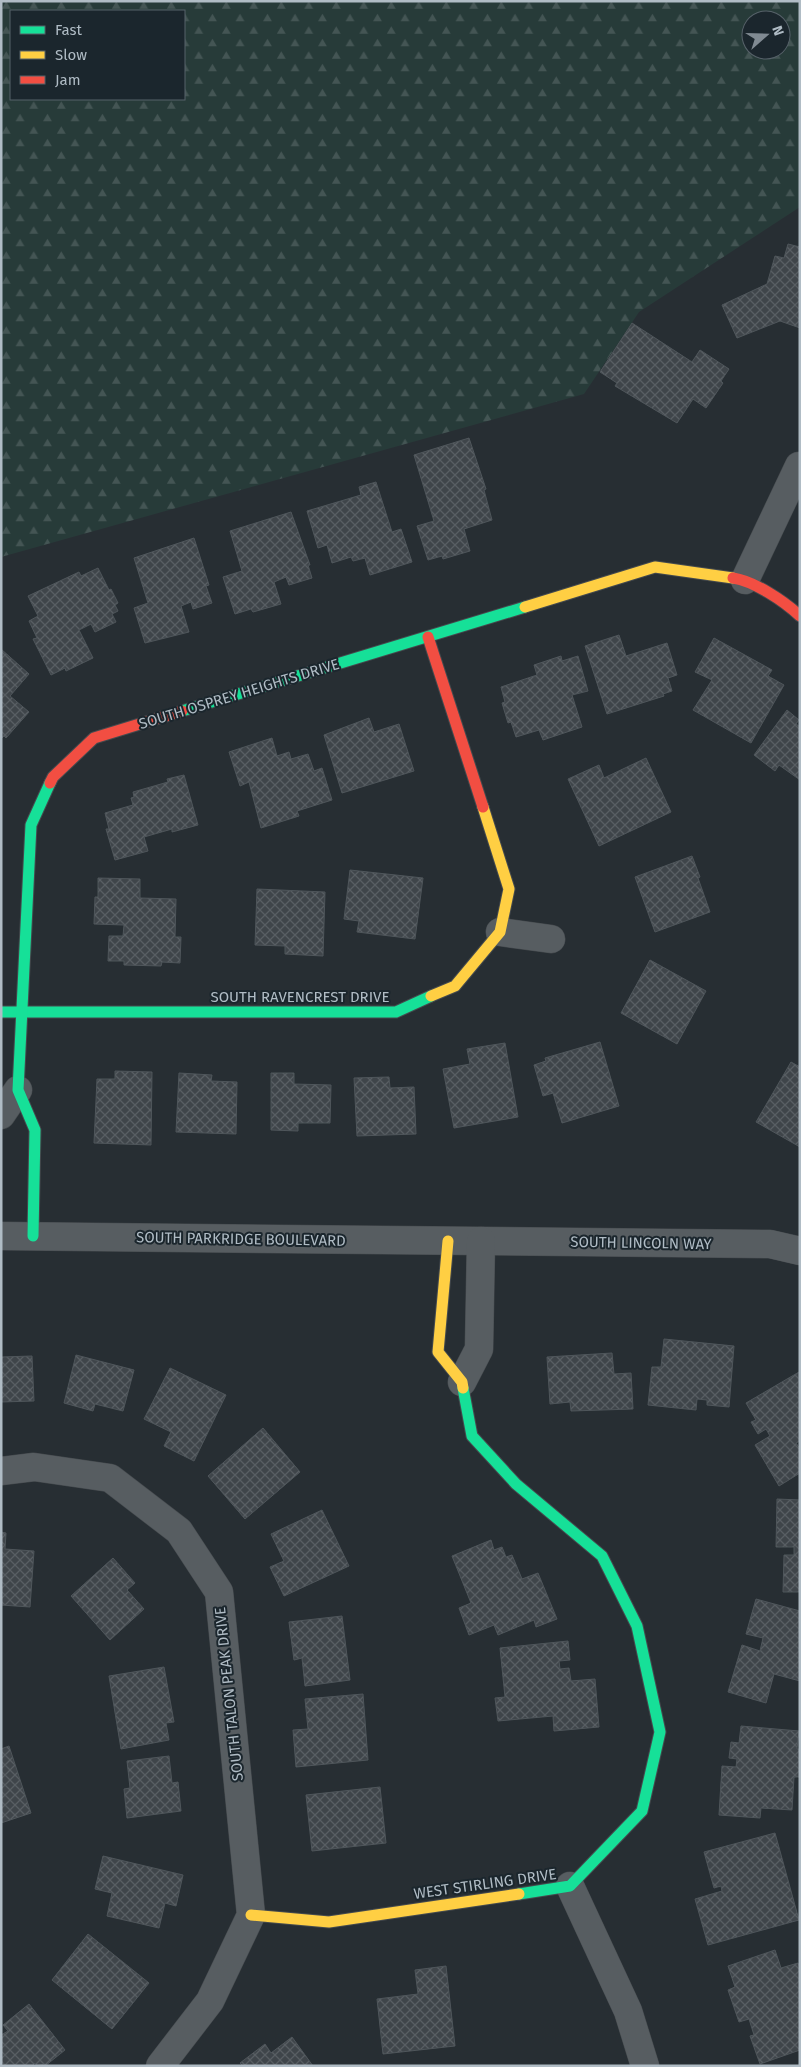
<svg xmlns="http://www.w3.org/2000/svg" width="801" height="2067" font-family="'Fira Sans',sans-serif">
<style>
.forest{fill:url(#forest-firs);fill-rule:evenodd}
.building{fill:url(#building-cross-hatch);stroke:#4f565b}
.lines{fill:none;stroke-linecap:round;stroke-linejoin:round}
.street-casing{stroke:#454a4e;stroke-width:29}
.fast-casing{stroke:#454a4e;stroke-width:13}
.slow-casing{stroke:#454a4e;stroke-width:13}
.jam-casing{stroke:#454a4e;stroke-width:13}
.street{stroke:#575d61;stroke-width:28}
.fast{stroke:#16e098;stroke-width:11}
.slow{stroke:#ffcf43;stroke-width:11}
.jam{stroke:#f24e42;stroke-width:11}
.labels{text-anchor:middle;stroke-width:4;stroke-linejoin:round;paint-order:stroke}
.street-label{font-size:15px;fill:#b0bcc5;stroke:#1b262d}
</style>
<defs>
<pattern id="forest-firs" width="22" height="20" patternUnits="userSpaceOnUse" patternTransform="scale(1.25)"><rect width="22" height="20" fill="#273b39"/><path d="M5 1l3.5 6h-7zM16 11l3.5 6h-7z" fill="#445554"/></pattern>
<pattern id="building-cross-hatch" width="8" height="8" patternUnits="userSpaceOnUse" patternTransform="scale(1.25)"><rect width="8" height="8" fill="#3f454a"/><path d="M0 0l8 8M0 8l8-8" fill="none" stroke="#585e63"/></pattern>
</defs>
<rect width="100%" height="100%" fill="#272e33"/>
<path class="forest" d="M1,1H800V207L639,312L584,394L1,557ZM11,11H184V99H11ZM751,20H781V50H751Z"/>
<g class="building">
<path d="M788,244L800,247V328L780,321L737,338L722,305L767,284L775,256L784,258Z"/>
<path d="M632,323L692,362L700,350L729,369L721,381L723,383L706,408L693,399L677,423L615,386L617,383L600,372Z"/>
<path d="M469,438L486,489L484,490L492,520L464,529L470,551L443,559L442,556L428,560L417,526L434,521L414,455Z"/>
<path d="M376,482L392,532L401,529L412,562L370,575L365,558L353,561L351,557L332,563L327,545L318,548L307,511L361,495L359,487Z"/>
<path d="M291,512L310,565H308L312,578L289,585L286,577L274,582L281,604L253,612L251,609L235,614L223,577L242,571L230,531Z"/>
<path d="M194,538L209,585L206,586L212,603L193,609L191,602L181,606L189,632L145,643L134,608L148,603L134,558Z"/>
<path d="M98,568L109,590L111,589L118,603L115,605L118,611L112,614L116,622L95,632L91,624L79,630L93,658L66,671L65,668L51,675L33,639L37,638L29,621L38,616L28,596L79,572L81,576Z"/>
<path d="M619,635L626,656L667,643L677,675L668,678L672,691L663,694L664,696L607,714L585,646Z"/>
<path d="M714,638L772,670L768,676L784,685L751,743L693,710L712,680L695,672Z"/>
<path d="M1,649L29,674L10,696L29,712L6,738L4,736L1,739Z"/>
<path d="M561,656L562,661L578,656L588,691L572,695L582,727L543,740L539,730L516,737L511,722L508,723L502,703L505,702L501,687L537,675L534,665Z"/>
<path d="M787,710L799,720L796,724L800,727V780L779,765L775,771L754,755Z"/>
<path d="M369,718L374,732L399,724L414,771L342,793L324,735Z"/>
<path d="M272,738L277,756L289,752L291,759L308,754L314,771L322,768L332,800L297,811L299,816L261,828L249,782L240,786L229,752Z"/>
<path d="M646,758L671,812L599,846L568,779L599,765L604,778Z"/>
<path d="M184,775L198,825L172,832V829L144,837L148,851L115,860L106,829H109L105,813L133,805L131,798L134,797L133,792L168,782L167,779Z"/>
<path d="M692,856L700,877L698,878L710,912L655,932L635,877Z"/>
<path d="M350,870L423,878L415,939L357,932L359,921L344,919Z"/>
<path d="M98,878L140,879V898L176,899L175,937H181L180,963L162,962L161,966L124,965V961H108L109,936H123L124,925L94,924L95,897H98Z"/>
<path d="M257,889L325,892L323,956L285,954V946L255,945Z"/>
<path d="M650,960L706,991L677,1044L621,1013Z"/>
<path d="M600,1042L619,1106L562,1123L553,1093L543,1096L534,1065L546,1061L545,1058Z"/>
<path d="M505,1043L518,1117L454,1128L443,1069L470,1064L467,1049Z"/>
<path d="M791,1062L800,1067V1147L756,1122Z"/>
<path d="M115,1071L152,1072L151,1145L94,1143L97,1079H115Z"/>
<path d="M179,1073L212,1075L211,1081L237,1082L236,1134L176,1132Z"/>
<path d="M271,1073H294V1084L331,1085L330,1123H298V1131L271,1130Z"/>
<path d="M389,1077L390,1088L414,1087L416,1134L357,1136L354,1078Z"/>
<path d="M664,1339L734,1346L729,1407L707,1405V1400L697,1399L696,1410L648,1405L652,1367H661Z"/>
<path d="M612,1353L614,1374L631,1373L633,1409L571,1411L570,1402L550,1404L547,1357Z"/>
<path d="M76,1355L134,1370L123,1411L95,1404L93,1411L64,1403Z"/>
<path d="M32,1356L34,1401L1,1402V1357Z"/>
<path d="M170,1368L226,1395L194,1461L164,1446L171,1432L144,1419Z"/>
<path d="M799,1372L800,1441L796,1443L800,1449V1473L779,1486L755,1445L770,1436L766,1429L758,1434L751,1422L756,1420L746,1403Z"/>
<path d="M263,1428L300,1472L245,1519L208,1476Z"/>
<path d="M777,1499L800,1500V1592H783L784,1555H794V1547H776Z"/>
<path d="M322,1510L349,1566L284,1596L270,1567L284,1561L271,1534Z"/>
<path d="M1,1532L6,1533L5,1549L34,1551L30,1607L1,1605Z"/>
<path d="M491,1540L494,1550L502,1547L506,1557L512,1555L522,1579L538,1573L557,1619L536,1627L534,1620L498,1635L494,1625L469,1635L459,1608L471,1603L452,1556Z"/>
<path d="M113,1558L135,1583L127,1590L144,1609L110,1640L71,1596Z"/>
<path d="M756,1599L800,1611V1681L774,1674L766,1703L728,1692L742,1645L760,1651L763,1638L746,1634Z"/>
<path d="M342,1616L350,1680L305,1686L302,1658L294,1660L289,1622Z"/>
<path d="M568,1641L570,1660L559,1661L560,1669L569,1668L571,1681L595,1679L599,1727L554,1731L553,1716L498,1721L495,1698L505,1697L500,1648Z"/>
<path d="M164,1667L174,1722L166,1723L169,1740L121,1749L109,1676Z"/>
<path d="M363,1694L368,1760L296,1767L293,1730L308,1729L305,1699Z"/>
<path d="M741,1726L799,1731L797,1749H800V1777H794L792,1810L761,1808L760,1818L719,1815L722,1766L736,1767L737,1759L729,1758L731,1742L739,1743Z"/>
<path d="M9,1746L31,1813L1,1823V1749Z"/>
<path d="M169,1756L172,1783L178,1782L181,1811L127,1818L124,1789L130,1788L127,1761Z"/>
<path d="M380,1787L386,1843L312,1851L306,1795Z"/>
<path d="M775,1833L799,1920L708,1945L695,1899L722,1891L721,1886L714,1888L704,1852Z"/>
<path d="M103,1856L183,1875L176,1906L165,1903L159,1928L107,1916L112,1893L95,1889Z"/>
<path d="M88,1934L149,1983L112,2029L52,1980Z"/>
<path d="M775,1950L781,1968L798,1963L800,1968V2050L760,2064L750,2036L754,2035L749,2019L739,2022L728,1990L735,1987L728,1966Z"/>
<path d="M446,1966L455,2046L383,2054L377,1999L418,1994L415,1970Z"/>
<path d="M29,2004L65,2050L45,2066L44,2064L37,2066L35,2063L32,2066H5L1,2061V2035L8,2031L3,2025Z"/>
<path d="M292,2037L313,2066H243L240,2063L265,2044L271,2053Z"/>
</g>
<g class="lines">
<g class="street-casing">
<g id="street">
<path d="M745,580L799,466"/>
<path d="M500,932L551,939"/>
<path d="M1,1115L18,1090"/>
<path d="M1,1236L770,1244L800,1251"/>
<path d="M462,1382L479,1349L481,1241"/>
<path d="M1,1471L34,1467L110,1478L179,1531L219,1592L251,1915L210,2001L160,2066"/>
<path d="M570,1886L628,2011L645,2066"/>
</g>
</g>
<g class="fast-casing">
<g id="fast">
<path d="M182,711L525,607"/>
<path d="M1,1012H396L431,996"/>
<path d="M33,1236L35,1130L18,1090L31,825L50,783"/>
<path d="M463,1388L472,1436L516,1484L602,1556L637,1626L660,1732L642,1811L570,1886L519,1894"/>
</g>
</g>
<g class="slow-casing">
<g id="slow">
<path d="M525,607L655,567L733,578"/>
<path d="M431,996L455,986L500,932L509,889L483,807"/>
<path d="M448,1241L438,1352L462,1382L463,1388"/>
<path d="M251,1915L329,1922L519,1894"/>
</g>
</g>
<g class="jam-casing">
<g id="jam">
<path d="M733,578C754,581 784,601 800,616"/>
<path d="M428,637L483,807"/>
<path d="M50,783L53,777L94,738L182,711"/>
</g>
</g>
<use href="#street" class="street"/>
<use href="#fast" class="fast"/>
<use href="#slow" class="slow"/>
<use href="#jam" class="jam"/>
</g>
<g class="labels">
<g class="street-label">
<text transform="translate(239 694) rotate(-17)" y="5">SOUTH OSPREY HEIGHTS DRIVE</text>
<text x="300" y="1002">SOUTH RAVENCREST DRIVE</text>
<text transform="translate(241 1239) rotate(1)" y="5">SOUTH PARKRIDGE BOULEVARD</text>
<text transform="translate(641 1243) rotate(1)" y="5">SOUTH LINCOLN WAY</text>
<text transform="translate(229 1694) rotate(-96)" y="5">SOUTH TALON PEAK DRIVE</text>
<text transform="translate(485 1884) rotate(-8)" y="5">WEST STIRLING DRIVE</text>
</g>
</g>
<rect width="801" height="2067" fill="none" stroke="#b0bcc5" stroke-width="5"/>
<rect x="10" y="10" width="175" height="90" fill="#1b262d" stroke="#57626a"/>
<rect x="20" y="26" width="25" height="8" fill="#16e098" stroke="#57626a"/>
<text x="55" y="35" font-size="15" fill="#b0bcc5">Fast</text>
<rect x="20" y="51" width="25" height="8" fill="#ffcf43" stroke="#57626a"/>
<text x="55" y="60" font-size="15" fill="#b0bcc5">Slow</text>
<rect x="20" y="76" width="25" height="8" fill="#f24e42" stroke="#57626a"/>
<text x="55" y="85" font-size="15" fill="#b0bcc5">Jam</text>
<g transform="translate(766 35) rotate(70)"><circle r="24" fill="#1b262d" stroke="#57626a"/>
<path d="M0-4L9 19L0 12L-9 19Z" fill="#808a92"/>
<text y="-8" font-size="14" font-weight="bold" text-anchor="middle" fill="#b0bcc5">N</text>
</g>
</svg>
